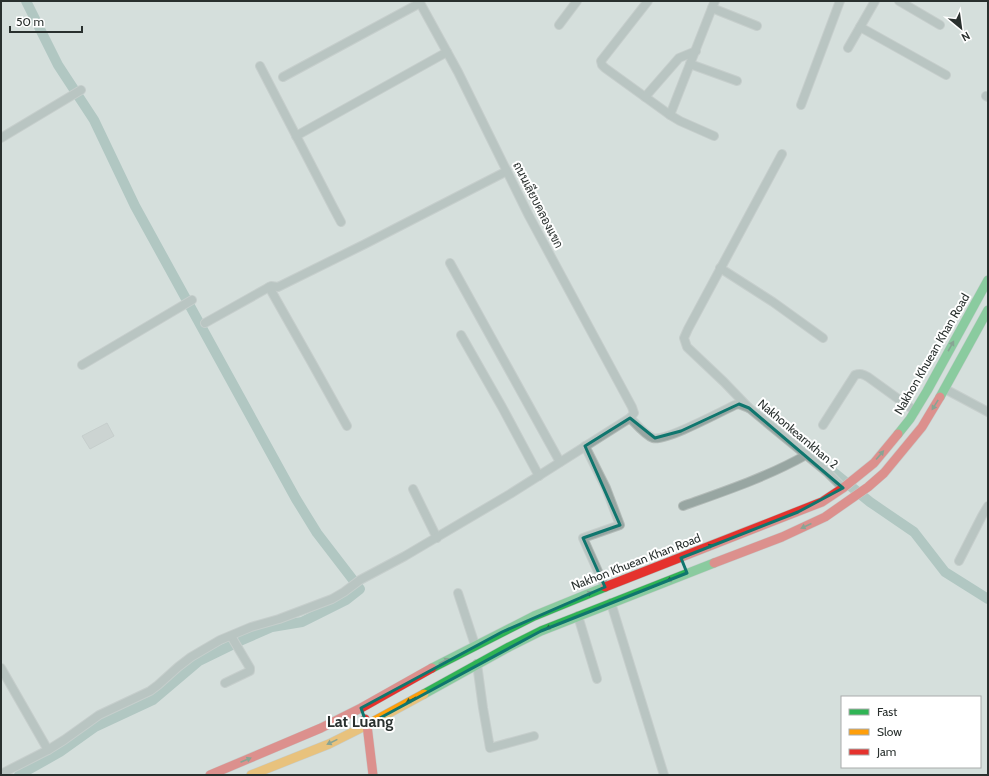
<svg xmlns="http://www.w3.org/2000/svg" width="989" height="776" font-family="Cabin,Sarabun,sans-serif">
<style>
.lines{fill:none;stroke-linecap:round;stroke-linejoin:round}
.canal{stroke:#85aba2;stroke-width:10}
.building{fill:#c0c8c5;stroke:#b3bab8}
.street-casing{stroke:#b3bbb8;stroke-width:10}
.fast-casing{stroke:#b3bbb8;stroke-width:10}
.slow-casing{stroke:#b3bbb8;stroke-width:10}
.jam-casing{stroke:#b3bbb8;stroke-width:10}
.street{stroke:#98a6a2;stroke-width:8}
.fast{stroke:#30b455;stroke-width:9}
.slow{stroke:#ff9f0a;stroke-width:9}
.jam{stroke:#e5322d;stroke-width:9}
.oneway{fill:#2b5e3c}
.marked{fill:none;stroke:#0f766e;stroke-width:3;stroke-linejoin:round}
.labels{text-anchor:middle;stroke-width:4;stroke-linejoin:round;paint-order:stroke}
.street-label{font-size:12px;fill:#29302e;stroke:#fff}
.district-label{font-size:16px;font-weight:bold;fill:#29302e;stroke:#fff}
</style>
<rect width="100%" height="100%" fill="#d5dfdc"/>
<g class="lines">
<g class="canal">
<path d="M800,443L827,467L870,502L914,532L945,572L988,599"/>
<path d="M19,775L60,752L95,727L153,700L199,661L240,641L272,627L302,622L346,600L360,589L317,533L296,499L135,206L94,120L58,65L26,1"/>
</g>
</g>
<path class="building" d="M107,423L114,436L90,449L82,436Z"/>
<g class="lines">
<g class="street-casing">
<g id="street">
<path d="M648,1L601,61L602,65L605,68L670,115L680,121L714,136"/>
<path d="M899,1L940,25"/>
<path d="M712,8L757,26"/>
<path d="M559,25L577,1"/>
<path d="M860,27L946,75"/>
<path d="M848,48L875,1"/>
<path d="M690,64L737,81"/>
<path d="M260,66L333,207L341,222"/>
<path d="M283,77L420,3"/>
<path d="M986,96L988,97"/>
<path d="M645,97L679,58L696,51"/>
<path d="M801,105L840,1"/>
<path d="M670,115L712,8L715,1"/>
<path d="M296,136L447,52"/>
<path d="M1,138L81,90"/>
<path d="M450,263L560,462"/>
<path d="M720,268L773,302L823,338"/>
<path d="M269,287L312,363L347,426"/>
<path d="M205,323L271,286L278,287L365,244L507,171"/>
<path d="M461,335L502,407L539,476"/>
<path d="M82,365L192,300"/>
<path d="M945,389L988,412"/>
<path d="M749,408L724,382L687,347L684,338L688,329L782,154"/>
<path d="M630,418C636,424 645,435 653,438C665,442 722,411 735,405L739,404L749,408L828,473L843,488"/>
<path d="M823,425L855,375C860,373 863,374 868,377L915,411"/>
<path d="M585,446L606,488L620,525L583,538L605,587"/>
<path d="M413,489L437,538"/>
<path d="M683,506C725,491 767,477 806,455"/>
<path d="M959,561L982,516L988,506"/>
<path d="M458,593L475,645"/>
<path d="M611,603L664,775"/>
<path d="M578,616L597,679"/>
<path d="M477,664L483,708L490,748L534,736"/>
<path d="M1,668L48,750"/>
<path d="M225,683L250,671V668L231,636"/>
<path d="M1,774L48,750L64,740L99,715L150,691L158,685L178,667L191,657L220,640L251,627L279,619L332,599L344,592L360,580L405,556L510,494L630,418L634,413L632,407L529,216L458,72L419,1"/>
</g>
</g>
<g class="fast-casing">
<g id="fast">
<path d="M940,397L988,310"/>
<path d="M898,434L910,419L927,391L988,280"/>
<path d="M432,668L534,616L605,587"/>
<path d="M424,694L509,647L541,631L714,563"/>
</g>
</g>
<g class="slow-casing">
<path id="slow" d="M251,775L329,744L367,725L424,694"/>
</g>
<g class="jam-casing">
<g id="jam">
<path d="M714,563L782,537L825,517L868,487L884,473L922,427L940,397"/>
<path d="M605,587L822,502L843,488L874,463L898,434"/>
<path d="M365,719L367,725L373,775"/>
<path d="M210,775L321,728L361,708L432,668"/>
</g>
</g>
<use href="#street" class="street"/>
<use href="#fast" class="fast"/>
<use href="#slow" class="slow"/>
<use href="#jam" class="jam"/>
</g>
<defs><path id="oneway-solid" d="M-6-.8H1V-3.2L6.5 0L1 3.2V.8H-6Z"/></defs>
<g class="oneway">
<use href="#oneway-solid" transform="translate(951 346) rotate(-61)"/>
<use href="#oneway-solid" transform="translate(935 405) rotate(122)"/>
<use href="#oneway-solid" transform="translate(880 455) rotate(-49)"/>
<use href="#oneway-solid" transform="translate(806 526) rotate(155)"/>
<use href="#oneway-solid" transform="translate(708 547) rotate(-21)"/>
<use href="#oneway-solid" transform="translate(672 579) rotate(158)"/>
<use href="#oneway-solid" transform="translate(587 594) rotate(-22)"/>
<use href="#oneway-solid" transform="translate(551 627) rotate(157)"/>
<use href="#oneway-solid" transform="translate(444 661) rotate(-28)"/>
<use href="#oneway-solid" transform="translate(411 700) rotate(151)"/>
<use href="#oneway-solid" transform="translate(332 742) rotate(154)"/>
<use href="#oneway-solid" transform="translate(246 760) rotate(-23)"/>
</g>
<path d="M0 0H989V776H0ZM739,404L749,408L843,488L798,512L681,558L687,573L541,631L367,725L361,708L502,632L605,587L583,538L620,525L585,446L630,418L655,438L681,431Z" fill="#d5dfdc" fill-opacity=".55" fill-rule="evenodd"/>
<path class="marked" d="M739,404L749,408L843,488L798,512L681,558L687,573L541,631L367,725L361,708L502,632L605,587L583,538L620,525L585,446L630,418L655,438L681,431Z"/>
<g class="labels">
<g class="street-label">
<text transform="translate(538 205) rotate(63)" y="4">ถนนเลียบคลองแขก</text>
<text transform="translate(932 354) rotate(-60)" y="4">Nakhon Khuean Khan Road</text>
<text transform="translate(798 434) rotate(40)" y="4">Nakhonkearnkhan 2</text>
<text transform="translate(636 562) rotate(-21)" y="4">Nakhon Khuean Khan Road</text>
</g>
<g class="district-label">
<text x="360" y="727">Lat Luang</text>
</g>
</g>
<rect width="989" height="776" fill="none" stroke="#29302e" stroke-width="4"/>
<rect x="841" y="696" width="140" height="72" fill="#ffffff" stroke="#a9acab"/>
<rect x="849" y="709" width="20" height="6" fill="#30b455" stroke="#a9acab"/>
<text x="877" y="716" font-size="12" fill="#29302e">Fast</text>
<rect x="849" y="729" width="20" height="6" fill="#ff9f0a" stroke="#a9acab"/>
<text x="877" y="736" font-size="12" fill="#29302e">Slow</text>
<rect x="849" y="749" width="20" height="6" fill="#e5322d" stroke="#a9acab"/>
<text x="877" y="756" font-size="12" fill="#29302e">Jam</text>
<g transform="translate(961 28) rotate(151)" stroke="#ffffff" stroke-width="3" paint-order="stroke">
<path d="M0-3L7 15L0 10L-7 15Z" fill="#29302e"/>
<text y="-6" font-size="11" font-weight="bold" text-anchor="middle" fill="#29302e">N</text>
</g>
<path d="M10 26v6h72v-6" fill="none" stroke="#29302e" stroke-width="2"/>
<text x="16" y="26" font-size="12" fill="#29302e" stroke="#ffffff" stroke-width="3" paint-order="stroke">50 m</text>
</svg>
